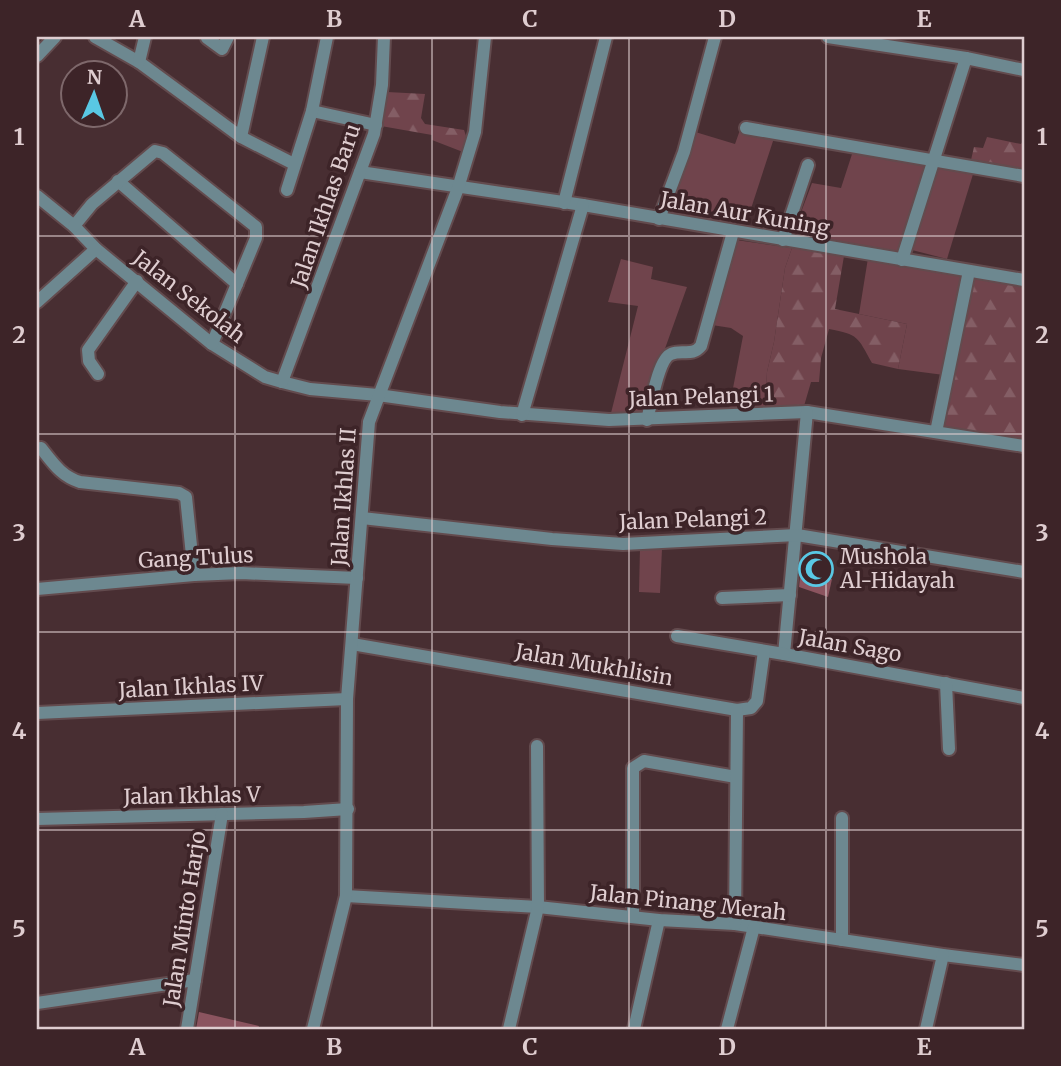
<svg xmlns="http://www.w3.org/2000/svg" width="1061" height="1066" font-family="Merriweather,serif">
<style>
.green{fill:#70444c}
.forest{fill:url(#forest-firs)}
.building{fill:#8b545f}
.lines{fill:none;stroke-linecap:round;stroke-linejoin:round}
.minor-casing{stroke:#634b4e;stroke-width:16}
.minor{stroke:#6d8890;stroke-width:12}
.grid{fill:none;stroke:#dfcdd0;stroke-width:2;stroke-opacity:0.55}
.labels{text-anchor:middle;stroke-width:7;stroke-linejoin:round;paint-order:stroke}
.street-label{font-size:21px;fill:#dfcdd0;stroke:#3d2428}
.poi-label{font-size:21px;fill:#dfcdd0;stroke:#3d2428;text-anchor:start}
.neatline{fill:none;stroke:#dfcdd0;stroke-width:2.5}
.grid-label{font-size:23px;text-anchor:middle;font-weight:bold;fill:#dfcdd0}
</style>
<defs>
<pattern id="forest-firs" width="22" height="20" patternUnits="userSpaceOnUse" patternTransform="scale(1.75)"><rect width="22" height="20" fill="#70444c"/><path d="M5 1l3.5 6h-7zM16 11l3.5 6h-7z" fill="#845e65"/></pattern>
</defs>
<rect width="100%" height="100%" fill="#482e32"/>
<g class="green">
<path d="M740,130L775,135L745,227L665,215L692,131L735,144Z"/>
<path d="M853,151L928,163L900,252L826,241L828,231L797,223L812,183L841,188Z"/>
<path d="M937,165L974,171L947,259L912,250Z"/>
<path d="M736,240L792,248L785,268L774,342L767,372L765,410L729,409L743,336L731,328L712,325Z"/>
<path d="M868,258L962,275L963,279L944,375L898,369L907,324L859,314Z"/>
<path d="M621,259L653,267L651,279L687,287L657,371L644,415L610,417L638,306L608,302Z"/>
<path d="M640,548L662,549L660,593L639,592Z"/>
</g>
<g class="forest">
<path d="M387,92L425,94L421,118L425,124L464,130L466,136L463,152L432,140V135L381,126Z"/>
<path d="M987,137L1021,144L1024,139V169L990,165L971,160L974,147L983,148Z"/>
<path d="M792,248L844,256L835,309L907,324L898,369L872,363C857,336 859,335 829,329L821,358L819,382H811L804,406L765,410L767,372L774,342L785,268Z"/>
<path d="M972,277L1024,285V441L943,427Z"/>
</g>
<g class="building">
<path d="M810,552L832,560L826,578L832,579L828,597L799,587L800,576Z"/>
<path d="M199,1012L259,1026L258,1029H196Z"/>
</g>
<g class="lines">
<g class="minor-casing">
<g id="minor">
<path d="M95,37L139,62L241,137L294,164"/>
<path d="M828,37L966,58L1024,70"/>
<path d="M207,38L222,49L228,37"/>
<path d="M37,56L55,37"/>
<path d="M139,62L145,37"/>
<path d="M312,111L376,125"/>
<path d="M746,128L1024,176"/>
<path d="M241,137L263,37"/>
<path d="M360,172L583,205L1024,280"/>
<path d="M118,181L237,284"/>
<path d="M287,190L312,111L327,37"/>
<path d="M37,196L74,226L96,249L212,344L265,377L282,382L310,389L378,395L500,412L609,420L807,412L1024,446"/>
<path d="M564,203L606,37"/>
<path d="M659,219L684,152L715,37"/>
<path d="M74,226L92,204L155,151L163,153L256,227V238L212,344"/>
<path d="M783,240L808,165"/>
<path d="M902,260L966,58"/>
<path d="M37,302L96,249"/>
<path d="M98,374L89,361L88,350L137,281"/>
<path d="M282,382L374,134L382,85L384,37"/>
<path d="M807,412L784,654L1024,698"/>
<path d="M522,415L583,205"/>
<path d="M647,420C651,406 658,359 671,354C682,349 692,357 701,346L733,232"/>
<path d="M936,432L969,271"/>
<path d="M41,448C53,463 61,476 80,482L179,493L186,497L194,575"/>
<path d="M362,518L552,539L623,544L797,535L1024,572"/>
<path d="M37,589L194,575L241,573L357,578"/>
<path d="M722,598L790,595"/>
<path d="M677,636L784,654"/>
<path d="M352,644L737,710L751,708L757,701L764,651"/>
<path d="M946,683L949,749"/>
<path d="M37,713L347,699"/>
<path d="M842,818V940"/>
<path d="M37,819L304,812L348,809"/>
<path d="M346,896L538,907L659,920L735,924L943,955L1024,965"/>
<path d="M633,917V768L644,761L736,777"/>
<path d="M735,924L737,710"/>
<path d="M37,1003L195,980"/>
<path d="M187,1029L222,814"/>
<path d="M313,1029L346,896L347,699L369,422L458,188L475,132L485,37"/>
<path d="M509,1029L538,907L537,746"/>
<path d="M634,1029L659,920"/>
<path d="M727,1029L754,927"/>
<path d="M926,1029L943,955"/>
</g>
</g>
<use href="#minor" class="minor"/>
</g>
<path class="grid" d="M235,37V1029M432,37V1029M629,37V1029M826,37V1029M37,236H1024M37,434H1024M37,632H1024M37,830H1024"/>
<defs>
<g id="mosque-ring" transform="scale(1.75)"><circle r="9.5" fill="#3d2428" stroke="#59c8e4" stroke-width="1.5"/><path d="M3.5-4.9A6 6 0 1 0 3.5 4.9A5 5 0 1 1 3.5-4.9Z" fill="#59c8e4"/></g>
</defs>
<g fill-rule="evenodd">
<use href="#mosque-ring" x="816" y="569"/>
</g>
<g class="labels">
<g class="street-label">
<text transform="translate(326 206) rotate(-71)" y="7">Jalan Ikhlas Baru</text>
<text transform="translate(745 214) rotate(10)" y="7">Jalan Aur Kuning</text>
<text transform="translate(189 297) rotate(38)" y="7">Jalan Sekolah</text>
<text transform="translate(701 397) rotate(-2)" y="7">Jalan Pelangi 1</text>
<text transform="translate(344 497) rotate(-86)" y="7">Jalan Ikhlas II</text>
<text transform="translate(693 520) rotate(-2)" y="7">Jalan Pelangi 2</text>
<text transform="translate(196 558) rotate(-3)" y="7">Gang Tulus</text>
<text transform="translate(850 646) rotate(10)" y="7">Jalan Sago</text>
<text transform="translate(594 665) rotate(10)" y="7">Jalan Mukhlisin</text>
<text transform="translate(191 687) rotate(-3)" y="7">Jalan Ikhlas IV</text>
<text transform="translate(192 796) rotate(-1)" y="7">Jalan Ikhlas V</text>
<text transform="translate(688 903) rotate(6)" y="7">Jalan Pinang Merah</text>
<text transform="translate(185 919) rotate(-81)" y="7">Jalan Minto Harjo</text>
</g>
<g class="poi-label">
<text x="840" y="564">Mushola<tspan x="840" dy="24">Al-Hidayah</tspan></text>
</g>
</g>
<rect width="1061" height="1066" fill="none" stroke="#3d2428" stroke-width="77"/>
<g transform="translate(94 94) rotate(2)"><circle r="33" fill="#3d2428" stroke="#7e686b" stroke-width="2"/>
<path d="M0-5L12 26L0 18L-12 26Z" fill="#59c8e4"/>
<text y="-10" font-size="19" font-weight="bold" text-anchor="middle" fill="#dfcdd0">N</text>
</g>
<rect x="38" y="38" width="985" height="990" class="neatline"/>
<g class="grid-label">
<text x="137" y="27">A</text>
<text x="334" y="27">B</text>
<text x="530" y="27">C</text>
<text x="727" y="27">D</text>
<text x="924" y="27">E</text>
<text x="19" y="145">1</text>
<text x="1042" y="145">1</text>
<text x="19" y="343">2</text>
<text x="1042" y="343">2</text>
<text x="19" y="541">3</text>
<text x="1042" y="541">3</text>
<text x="19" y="739">4</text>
<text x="1042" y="739">4</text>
<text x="19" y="937">5</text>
<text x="1042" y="937">5</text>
<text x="137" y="1055">A</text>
<text x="334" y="1055">B</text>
<text x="530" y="1055">C</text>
<text x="727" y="1055">D</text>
<text x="924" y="1055">E</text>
</g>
</svg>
